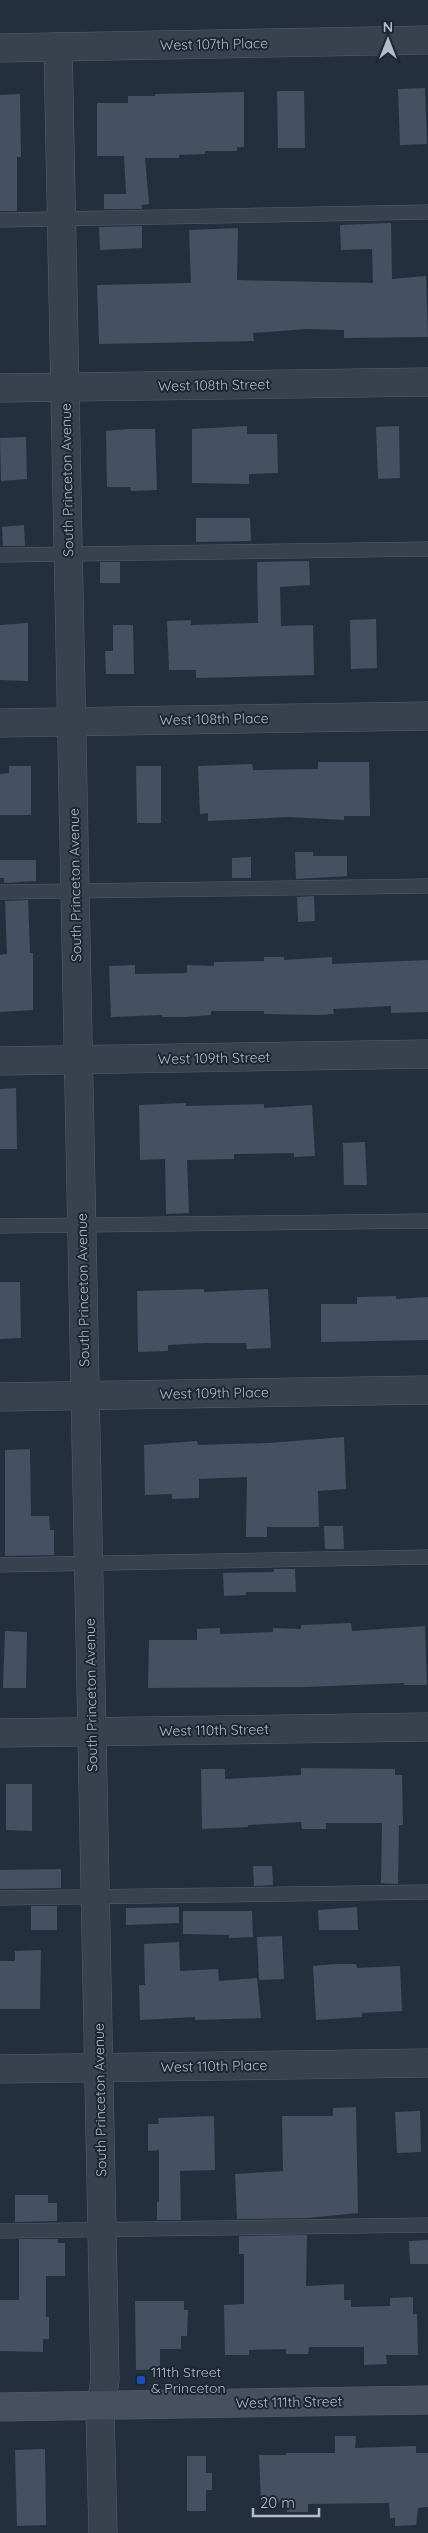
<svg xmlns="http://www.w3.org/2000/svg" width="428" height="2533" font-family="Quicksand,sans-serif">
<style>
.building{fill:#455162}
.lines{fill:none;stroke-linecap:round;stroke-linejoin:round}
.service-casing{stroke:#565f6c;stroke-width:15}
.minor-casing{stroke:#565f6c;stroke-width:29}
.secondary-casing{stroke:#565f6c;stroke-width:29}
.service{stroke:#38414e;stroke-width:14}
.minor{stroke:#38414e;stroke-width:28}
.secondary{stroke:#465061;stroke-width:28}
.transit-dot{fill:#1a4fb4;stroke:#1d2633;stroke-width:2}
.labels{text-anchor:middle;stroke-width:4;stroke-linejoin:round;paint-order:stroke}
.street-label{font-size:14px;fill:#b4bcc9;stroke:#1d2633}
.poi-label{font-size:14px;fill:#b4bcc9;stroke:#1d2633;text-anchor:start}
</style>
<rect width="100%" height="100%" fill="#242f3e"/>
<g class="building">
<path d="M425,88L427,144L400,145L398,89Z"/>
<path d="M277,91H304L305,148H278Z"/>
<path d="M244,92V147H237V151H205V154L179,155V158H145L149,204L142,205V209H104V194H126L124,156H97V103H128V96H155V94Z"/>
<path d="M20,94L21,157H17V211H0V95Z"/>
<path d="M391,223L392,279L426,276L428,337L344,338V330L307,329L253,333L254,341L99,344L97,285L191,283L189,230L238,228L237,280L373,283L372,249L341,250L340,225Z"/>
<path d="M142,226V248L100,250L99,227Z"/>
<path d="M247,426V434H277L278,473L249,474V484L192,483V429Z"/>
<path d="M399,426L400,478L378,479L376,427Z"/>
<path d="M128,429H155L157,490L131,491L130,487H107L106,431Z"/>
<path d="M26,437L27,479L1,481L0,438Z"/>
<path d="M196,518H250L251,541L196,542Z"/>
<path d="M24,525L25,546H3L2,527Z"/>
<path d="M309,561L310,585L280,587L281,626L313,625L314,675L196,678V670H169L167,621L191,620V625L258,623L257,562Z"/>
<rect x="100" y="562" width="20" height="21"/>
<path d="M376,619L377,668L351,669L350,620Z"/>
<path d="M28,623V681L0,680V625Z"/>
<path d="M113,625H133L134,674H106L105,651H113Z"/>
<path d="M318,762H369L370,816H344V820L289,817L208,821V813L200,814L198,766L252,764L253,770L318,769Z"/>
<path d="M9,766H31V815H0V774L9,773Z"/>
<path d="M136,766H161V823H137Z"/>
<path d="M295,852H313V856H347V876L296,879Z"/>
<path d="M251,857V878H232V858Z"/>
<path d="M0,860H36V881L4,883V878H0Z"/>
<path d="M314,896L315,921L298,922L297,897Z"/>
<path d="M28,900L30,953H33V1010L0,1012V955L7,954L5,901Z"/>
<path d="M264,957H284V960L332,957V964L428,960V1012L391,1013V1006L333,1009L334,1014L318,1015L264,1014V1011H211V1015L185,1017H162V1015L111,1017L109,966L135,965V974L187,973V965L214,966V962L264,961Z"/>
<path d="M16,1088L17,1149H0V1089Z"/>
<path d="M186,1103V1106L264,1104V1108L312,1105L315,1156L294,1157V1153L234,1154V1159L187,1160L189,1213L166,1214L165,1159L140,1160L139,1105Z"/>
<path d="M365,1142L367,1185H344L343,1143Z"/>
<path d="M0,1282H20L21,1338L0,1339Z"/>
<path d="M204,1289V1292L268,1289L271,1348L247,1349L246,1343H206L168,1345V1351L138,1352L137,1291Z"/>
<path d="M396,1296V1299L428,1297V1340L321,1342V1304H357V1297Z"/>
<path d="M344,1437L346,1489L318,1491L319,1527H267V1537H246L247,1477L199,1479V1498L172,1499V1494L145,1495L144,1445L197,1441L198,1445L269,1443Z"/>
<path d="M30,1449L31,1516H49L50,1530H54V1555L5,1556V1450Z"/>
<path d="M324,1526H343L344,1549H325Z"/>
<path d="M274,1569H295L296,1592H246V1595L224,1596L223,1573L274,1572Z"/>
<path d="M351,1623L352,1631L425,1626L427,1685H404V1683L306,1687L148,1688L149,1640H197V1629L220,1628V1634L273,1632V1628L301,1629V1625Z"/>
<path d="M5,1631L27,1632L26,1688H3Z"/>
<path d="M301,1768L395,1769V1775H402L403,1825H399L398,1884L381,1883L382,1823H326V1829H302L301,1822L248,1825V1827L202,1829L201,1769H225V1779L301,1775Z"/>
<path d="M6,1784H32V1831L6,1830Z"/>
<path d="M253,1866H272L273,1885L254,1886Z"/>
<path d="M61,1869V1888L0,1889V1870Z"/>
<rect x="31" y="1906" width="26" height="24"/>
<path d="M179,1907V1923L126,1925V1908Z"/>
<path d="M357,1907L358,1930H319L318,1910Z"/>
<path d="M183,1911H252L253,1937L229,1938V1935L183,1934Z"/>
<path d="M282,1936L284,1979L259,1980L257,1937Z"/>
<path d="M179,1942L180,1971L218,1969L219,1981L257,1978L261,2018L195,2020V2017L140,2020L139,1985H145L144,1944Z"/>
<path d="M41,1950L40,2009H0V1961H15V1951Z"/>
<path d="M336,1964H356L357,1968L400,1966L402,2011L362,2013V2017L316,2020L313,1966Z"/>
<path d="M356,2107L358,2213L307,2218L237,2219L235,2174L283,2171L282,2116H333V2108Z"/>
<path d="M420,2111L421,2152L397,2153L395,2112Z"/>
<path d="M214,2116L215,2170L180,2171L181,2220H157V2202H159V2150L148,2151V2124H159L158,2118Z"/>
<path d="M15,2195H48V2203H57V2221L15,2222Z"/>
<path d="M307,2235L306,2286L344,2284V2300H351V2307L390,2306V2298L413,2297V2314H417L418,2355H386L387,2364L364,2365V2347H309L308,2354H286V2349L249,2350V2355H225L224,2305L244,2304V2254H239V2236Z"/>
<path d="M19,2239H58V2243H65V2276H46V2317H49V2339H43V2352L0,2351V2300H19Z"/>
<path d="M428,2240V2264H410L409,2241Z"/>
<path d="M135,2301H184V2310H188L187,2336H181V2349H160V2369L136,2370Z"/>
<path d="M335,2436H356L355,2448L416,2446V2453H428V2507L418,2508L416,2525L395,2526V2518H390L389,2503L308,2504V2512H287V2501L261,2502L259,2455H286V2453H335Z"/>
<path d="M45,2449L46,2525L17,2526L15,2450Z"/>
<path d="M187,2456H206V2473H212V2490H206V2511H187Z"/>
</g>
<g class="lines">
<g class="service-casing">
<g id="service">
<path d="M0,220L428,212"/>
<path d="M0,555L428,549"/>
<path d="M0,892L428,886"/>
<path d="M0,1226L428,1221"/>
<path d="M0,1565L428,1557"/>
<path d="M0,1898L428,1892"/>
<path d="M0,2231L428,2225"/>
</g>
</g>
<g class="minor-casing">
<g id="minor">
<path d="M58,47L105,2380L100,2411L103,2533"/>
<path d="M0,48L428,40"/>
<path d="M0,388L428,382"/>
<path d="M0,723L428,716"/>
<path d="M0,1061L428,1054"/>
<path d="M0,1397L428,1390"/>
<path d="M0,1733L428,1727"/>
<path d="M0,2069L428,2063"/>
</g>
</g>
<g class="secondary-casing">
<path id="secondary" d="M0,2407L428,2400"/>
</g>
<use href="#service" class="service"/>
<use href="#minor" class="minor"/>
<use href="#secondary" class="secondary"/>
</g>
<rect class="transit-dot" x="136" y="2375" width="10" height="10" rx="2.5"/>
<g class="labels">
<g class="street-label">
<text transform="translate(214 44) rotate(-1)" y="5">West 107th Place</text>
<text transform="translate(214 385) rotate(-1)" y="5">West 108th Street</text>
<text transform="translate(67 480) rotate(-91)" y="5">South Princeton Avenue</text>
<text transform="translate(214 719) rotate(-1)" y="5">West 108th Place</text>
<text transform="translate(75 885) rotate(-91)" y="5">South Princeton Avenue</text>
<text transform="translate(214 1058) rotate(-1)" y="5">West 109th Street</text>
<text transform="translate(83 1290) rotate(-91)" y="5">South Princeton Avenue</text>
<text transform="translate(214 1393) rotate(-1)" y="5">West 109th Place</text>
<text transform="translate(91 1695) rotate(-91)" y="5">South Princeton Avenue</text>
<text transform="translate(214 1730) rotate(-1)" y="5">West 110th Street</text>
<text transform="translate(214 2066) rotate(-1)" y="5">West 110th Place</text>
<text transform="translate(100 2100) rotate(-91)" y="5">South Princeton Avenue</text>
<text transform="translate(289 2402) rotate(-1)" y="5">West 111th Street</text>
</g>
<g class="poi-label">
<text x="151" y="2377">111th Street<tspan x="151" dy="16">&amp; Princeton</tspan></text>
</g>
</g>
<g transform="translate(388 40)" stroke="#1d2633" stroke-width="4" paint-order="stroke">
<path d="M0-4L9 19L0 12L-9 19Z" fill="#b4bcc9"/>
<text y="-8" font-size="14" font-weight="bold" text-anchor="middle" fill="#b4bcc9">N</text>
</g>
<path d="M253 2508v8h66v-8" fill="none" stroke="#b4bcc9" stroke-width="2.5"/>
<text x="260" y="2508" font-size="15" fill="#b4bcc9" stroke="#1d2633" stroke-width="4" paint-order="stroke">20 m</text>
</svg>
